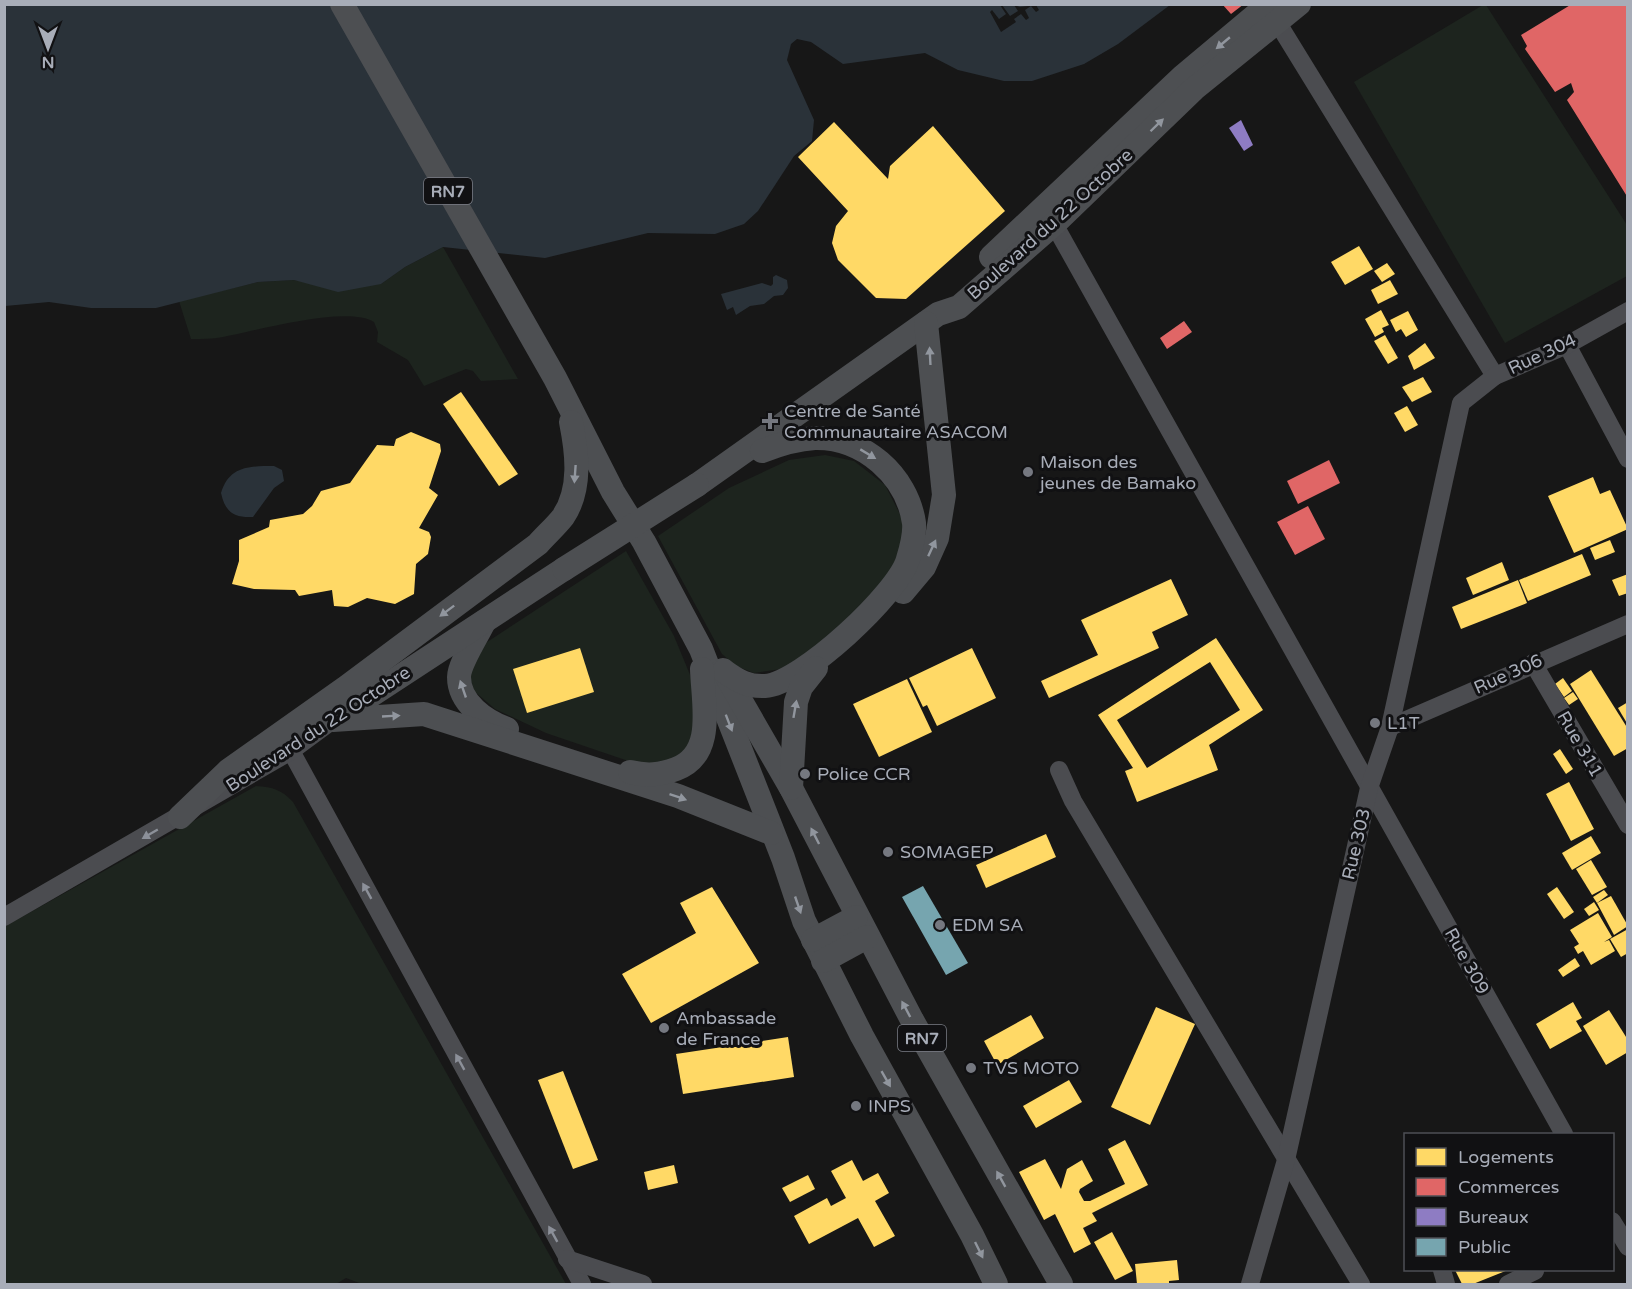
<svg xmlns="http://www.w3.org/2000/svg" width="1632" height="1289" font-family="'Varela Round',sans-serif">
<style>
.green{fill:#1d241e}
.water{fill:#2a3239}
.pier{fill:#171717}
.homes{fill:#ffd966;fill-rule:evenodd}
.shops{fill:#e06666}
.offices{fill:#8e7cc3}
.public{fill:#76a5af}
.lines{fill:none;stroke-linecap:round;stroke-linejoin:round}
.minor{stroke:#4b4c50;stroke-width:18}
.major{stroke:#4d4f52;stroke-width:24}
.major-bridge{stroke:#4d4f52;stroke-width:24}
.oneway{fill:#91969e}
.oneway2{fill:#8c9099}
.poi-dot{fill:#757880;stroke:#111113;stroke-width:2}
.labels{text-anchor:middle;stroke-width:6;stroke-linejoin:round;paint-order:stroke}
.shield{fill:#111113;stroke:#7b7e86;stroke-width:1.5}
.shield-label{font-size:16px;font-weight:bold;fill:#a8adb8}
.street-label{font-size:18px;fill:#a8adb8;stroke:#111113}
.poi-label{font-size:18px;fill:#a8adb8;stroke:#111113;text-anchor:start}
</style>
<rect width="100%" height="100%" fill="#171717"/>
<g class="green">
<path d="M1483,5H1486L1627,225V276L1505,343L1354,82Z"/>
<path d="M443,247L518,379L481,381L473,371L466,369L424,386L408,360L377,342L378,332L374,322C346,305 256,331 223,337C213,339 201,339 191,339L179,301L258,282L294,280L315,284H381L405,267Z"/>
<path d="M825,455L854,461L885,485L904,522L899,561L845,625L789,668L754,673L736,666L722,654L658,536L729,488L789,460Z"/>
<path d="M626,551L674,636L693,682L694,743L683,760L643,766L546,733L495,709L474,691L469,674L478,648Z"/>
<path d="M256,786C273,787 282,790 293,802L566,1284H362L346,1278L336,1284H5L4,927Z"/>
</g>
<g class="water">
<path d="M5,5H1170L1118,44L1084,64L1032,81H1004L958,70L925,53L843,64L811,42L797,39L791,44L787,60L814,120L812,141L794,156L758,211L744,224L715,234L648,233L545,258L443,247L405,267L381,284L338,292L294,280L258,282L156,308H91L49,302L5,306Z"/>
<path d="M776,275L787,280L788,288L783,295L774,296L764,304L750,306L736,315L733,307L727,310L721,294L762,283L771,286L773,284V277Z"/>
<path d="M274,466L282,470L284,481L274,488L253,517C234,518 225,512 221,493C229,466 249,466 274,466Z"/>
</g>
<path class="pier" d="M1000,5H1002L1010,16L1018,11L1014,5L1020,7L1036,5L1039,10L1036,12L1031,6L1025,10L1029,18L1026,20L1021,14L1014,19L1016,22L1001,32L990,12L992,10L999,19L1006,14Z"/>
<g class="homes">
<path d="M834,122L888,179L890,166L933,126L1005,211L906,299L876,298L838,260L832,243L836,226L848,211L798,157Z"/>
<path d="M1359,246L1373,269L1345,285L1331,262Z"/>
<path d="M1387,263L1395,274L1382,282L1374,271Z"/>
<path d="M1390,280L1398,294L1378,304L1371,290Z"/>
<path d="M1381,310L1389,325L1382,328L1384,332L1375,337L1365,319Z"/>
<path d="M1408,311L1418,330L1406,337L1401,329L1396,332L1390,320Z"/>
<path d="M1385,335L1398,358L1388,364L1374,341Z"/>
<path d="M1425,343L1435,358L1414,370L1408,356Z"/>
<path d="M1423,377L1432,392L1412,402L1402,387Z"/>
<path d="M461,392L518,474L499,486L443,404Z"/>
<path d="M1407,406L1418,425L1405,432L1394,413Z"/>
<path d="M411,432L440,444L441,451L429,488L438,495L419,528L429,532L431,537L428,554L416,564L414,594L395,604L367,598L348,607L334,606L332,590L299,596L295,590L254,589L232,584L239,561V540L269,527L270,520L303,514L312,506L321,491L350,483L377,445L394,446L396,439Z"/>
<path d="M1593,477L1600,494L1610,490L1628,529L1574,553L1548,496Z"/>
<path d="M1610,540L1615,552L1595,560L1590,548Z"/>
<path d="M1582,554L1591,575L1528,601L1519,580Z"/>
<path d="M1502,562L1509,580L1473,595L1466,578Z"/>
<path d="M1628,574V593L1619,596L1612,580Z"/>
<path d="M1171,579L1188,615L1152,632L1159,648L1049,698L1041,681L1098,655L1081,620Z"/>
<path d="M1518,580L1527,603L1461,629L1452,607Z"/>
<path d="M1216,638L1263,710L1209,745L1218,770L1137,802L1125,771L1133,768L1098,715ZM1210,662L1240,710L1147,768L1117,720Z"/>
<path d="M580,648L594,692L527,713L513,669Z"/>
<path d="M972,648L996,698L937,726L927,705L923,707L909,678Z"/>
<path d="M1591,670L1628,729V748L1614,756L1570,684Z"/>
<path d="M1563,678L1572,691L1564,697L1555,684Z"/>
<path d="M907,679L932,732L879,757L853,704Z"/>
<path d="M1573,692L1578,699L1569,705L1564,698Z"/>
<path d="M1628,702V725L1618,708Z"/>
<path d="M1560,749L1573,769L1566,774L1553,754Z"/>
<path d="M1569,782L1594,829L1571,841L1546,794Z"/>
<path d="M1046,834L1056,857L986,888L976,865Z"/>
<path d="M1591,836L1601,853L1572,870L1562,853Z"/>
<path d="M1591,860L1607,887L1592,895L1576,869Z"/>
<path d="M712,887L759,963L651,1023L622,974L696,933L680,903Z"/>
<path d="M1557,887L1574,912L1564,919L1547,894Z"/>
<path d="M1604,890L1608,895L1597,903L1593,897Z"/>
<path d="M1611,896L1628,926L1614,935L1597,903Z"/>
<path d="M1594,902L1599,910L1589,916L1584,909Z"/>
<path d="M1598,913L1612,937L1604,942L1609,940L1615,951L1591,965L1583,951L1578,954L1574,947L1579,944L1570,930Z"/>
<path d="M1628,929V953L1621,957L1610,939Z"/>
<path d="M1575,958L1580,966L1563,977L1558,970Z"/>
<path d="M1573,1002L1582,1018L1576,1021L1582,1031L1550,1049L1536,1024Z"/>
<path d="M1156,1007L1195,1024L1150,1125L1111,1107Z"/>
<path d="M1609,1010L1628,1040V1052L1606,1065L1583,1026Z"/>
<path d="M1031,1015L1044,1038L997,1065L984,1041Z"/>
<path d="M788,1037L794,1077L683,1094L676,1054Z"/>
<path d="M563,1071L598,1160L573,1169L538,1080Z"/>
<path d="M1069,1080L1082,1102L1036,1128L1023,1106Z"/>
<path d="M1125,1140L1148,1185L1092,1213L1097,1221L1083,1228L1091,1244L1074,1253L1055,1214L1044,1220L1019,1172L1045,1159L1061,1189L1067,1169L1082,1160L1093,1181L1080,1189L1079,1192L1084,1201H1090L1125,1184L1108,1149Z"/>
<path d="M852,1160L863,1181L878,1173L889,1193L875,1201L895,1236L874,1247L858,1218L809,1244L794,1216L827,1198L831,1206L846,1198L831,1171Z"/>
<path d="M674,1165L678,1183L648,1190L644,1172Z"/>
<path d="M808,1175L815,1189L790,1202L782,1188Z"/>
<path d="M1112,1232L1133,1271L1115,1280L1094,1242Z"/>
<path d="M1177,1260L1179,1280L1169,1281V1284H1137L1135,1264Z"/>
<path d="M1455,1270H1508L1473,1284H1462Z"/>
</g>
<g class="shops">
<path d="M1222,4H1244L1231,14Z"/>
<path d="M1572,4H1628V198L1567,100L1574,92L1571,83L1555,92L1525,49L1527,46L1521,35Z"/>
<path d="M1184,321L1192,332L1167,349L1160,338Z"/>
<path d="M1329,460L1340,483L1298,504L1287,481Z"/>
<path d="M1308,506L1325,539L1295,555L1277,522Z"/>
</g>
<path class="offices" d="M1241,120L1253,145L1244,151L1229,128Z"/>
<path class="public" d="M923,886L968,963L946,975L902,897Z"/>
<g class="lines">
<g class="minor">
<path d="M1271,12L1495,376"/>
<path d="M1054,224L1564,1134"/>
<path d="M1567,345L1628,459"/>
<path d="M1533,663L1628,825"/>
<path d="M1390,727L1628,624"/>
<path d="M291,751L582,1284"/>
<path d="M1059,770L1073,801L1361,1284"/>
<path d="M4,917L291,751L333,720"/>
<path d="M1612,1221L1628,1247"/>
<path d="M567,1259L643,1284"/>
<path d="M1442,1270L1446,1284"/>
<path d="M1250,1284L1286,1160L1369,788L1390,727L1461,403L1495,376L1567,345L1628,311"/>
<path d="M1508,1284L1535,1271"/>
</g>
<g class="major">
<path d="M342,4L555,378L613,492L644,542L701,649L783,858L804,921L862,1036L972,1235L996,1284"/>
<path d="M991,257L1182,77L1269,4"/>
<path d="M697,485L938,314L959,307L1054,224L1194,89L1299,4"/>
<path d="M903,592L924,567L937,538L944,495L926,323"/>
<path d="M484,622C478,635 459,664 459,677C459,703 485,721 507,729"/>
<path d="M723,670L791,788L912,1020L1061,1284"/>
<path d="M724,671C738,681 748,687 765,686C801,684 899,593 908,559C911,549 915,533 914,523C907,475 863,437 815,438C796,439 780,444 762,451"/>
<path d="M335,719L564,569"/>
<path d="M333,720L424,714L678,796L771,833"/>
<path d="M630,772C647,776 660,775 676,769C716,754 703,704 702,669"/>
<path d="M791,788L796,702L801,687L816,668"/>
<path d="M180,817L229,770L345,688L538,544C546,535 556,526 563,517C582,489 577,452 571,422"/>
<path d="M813,940L856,917"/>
<path d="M823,961L867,937"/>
</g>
<path class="major-bridge" d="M564,569L697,485"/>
</g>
<defs><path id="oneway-solid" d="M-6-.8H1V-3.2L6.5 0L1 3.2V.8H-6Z" transform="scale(1.5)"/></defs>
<g class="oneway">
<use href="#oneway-solid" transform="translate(1223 43) rotate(140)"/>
<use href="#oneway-solid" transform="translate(1157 125) rotate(-44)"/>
<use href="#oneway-solid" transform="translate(930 356) rotate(-93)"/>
<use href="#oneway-solid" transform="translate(868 454) rotate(31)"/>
<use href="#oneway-solid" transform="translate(575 474) rotate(94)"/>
<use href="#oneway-solid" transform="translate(932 548) rotate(-65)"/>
<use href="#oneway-solid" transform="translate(447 611) rotate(143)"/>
<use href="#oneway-solid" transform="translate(463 689) rotate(-109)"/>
<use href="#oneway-solid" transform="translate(795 709) rotate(-80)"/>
<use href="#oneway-solid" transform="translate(391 716) rotate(-3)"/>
<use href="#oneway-solid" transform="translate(729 723) rotate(69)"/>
<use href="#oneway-solid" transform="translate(678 797) rotate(19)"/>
<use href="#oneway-solid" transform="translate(815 836) rotate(-117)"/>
<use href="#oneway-solid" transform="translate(798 905) rotate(71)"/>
<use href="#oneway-solid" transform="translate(906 1009) rotate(-118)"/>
<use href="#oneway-solid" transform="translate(886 1079) rotate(60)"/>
<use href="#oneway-solid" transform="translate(1001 1179) rotate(-119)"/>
<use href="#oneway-solid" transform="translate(979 1250) rotate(64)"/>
</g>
<g class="oneway2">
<use href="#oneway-solid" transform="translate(150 834) rotate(150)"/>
<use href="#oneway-solid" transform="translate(367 891) rotate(-119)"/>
<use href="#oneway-solid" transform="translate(460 1062) rotate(-119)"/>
<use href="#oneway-solid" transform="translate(553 1234) rotate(-119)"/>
</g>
<g class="poi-dot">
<path d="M767 412h6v6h6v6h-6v6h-6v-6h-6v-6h6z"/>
<circle cx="1028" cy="472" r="6"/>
<circle cx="1375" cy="723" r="6"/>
<circle cx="805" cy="774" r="6"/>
<circle cx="888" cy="852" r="6"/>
<circle cx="940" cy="925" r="6"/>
<circle cx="664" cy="1028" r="6"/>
<circle cx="971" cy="1068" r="6"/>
<circle cx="856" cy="1106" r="6"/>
</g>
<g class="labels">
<g class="shield">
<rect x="424" y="178" width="48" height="26" rx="4.5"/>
<rect x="898" y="1025" width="48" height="26" rx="4.5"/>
</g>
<g class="shield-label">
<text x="448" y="197">RN7</text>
<text x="922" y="1044">RN7</text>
</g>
<g class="street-label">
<text transform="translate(1050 224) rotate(-42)" y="6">Boulevard du 22 Octobre</text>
<text transform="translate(1542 354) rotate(-25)" y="6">Rue 304</text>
<text transform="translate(1508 674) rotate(-24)" y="6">Rue 306</text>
<text transform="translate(318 729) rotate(-33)" y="6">Boulevard du 22 Octobre</text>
<text transform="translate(1580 744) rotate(60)" y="6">Rue 311</text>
<text transform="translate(1356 844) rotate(-77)" y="6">Rue 303</text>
<text transform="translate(1467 961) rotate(61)" y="6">Rue 309</text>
</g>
<g class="poi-label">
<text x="784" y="417">Centre de Santé<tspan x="784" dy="21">Communautaire ASACOM</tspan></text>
<text x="1040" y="468">Maison des<tspan x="1040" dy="21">jeunes de Bamako</tspan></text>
<text x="1387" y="729">L1T</text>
<text x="817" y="780">Police CCR</text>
<text x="900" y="858">SOMAGEP</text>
<text x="952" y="931">EDM SA</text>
<text x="676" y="1024">Ambassade<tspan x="676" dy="21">de France</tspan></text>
<text x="983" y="1074">TVS MOTO</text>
<text x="868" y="1112">INPS</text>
</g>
</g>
<rect width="1632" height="1289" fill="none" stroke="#a8adb8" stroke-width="12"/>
<rect x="1404" y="1133" width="210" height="138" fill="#111113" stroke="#4d4f55" stroke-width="1.5"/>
<rect x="1416" y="1148" width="30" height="18" fill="#ffd966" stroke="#4d4f55" stroke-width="1.5"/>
<text x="1458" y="1163" font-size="18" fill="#a8adb8">Logements</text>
<rect x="1416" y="1178" width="30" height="18" fill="#e06666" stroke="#4d4f55" stroke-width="1.5"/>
<text x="1458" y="1193" font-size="18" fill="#a8adb8">Commerces</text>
<rect x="1416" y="1208" width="30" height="18" fill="#8e7cc3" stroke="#4d4f55" stroke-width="1.5"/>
<text x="1458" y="1223" font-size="18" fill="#a8adb8">Bureaux</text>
<rect x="1416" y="1238" width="30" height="18" fill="#76a5af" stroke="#4d4f55" stroke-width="1.5"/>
<text x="1458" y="1253" font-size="18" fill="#a8adb8">Public</text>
<g transform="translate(48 48) rotate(180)" stroke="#111113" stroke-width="4.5" paint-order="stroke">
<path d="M0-4.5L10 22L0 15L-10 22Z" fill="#a8adb8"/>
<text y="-9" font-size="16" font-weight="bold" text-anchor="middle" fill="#a8adb8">N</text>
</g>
</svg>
